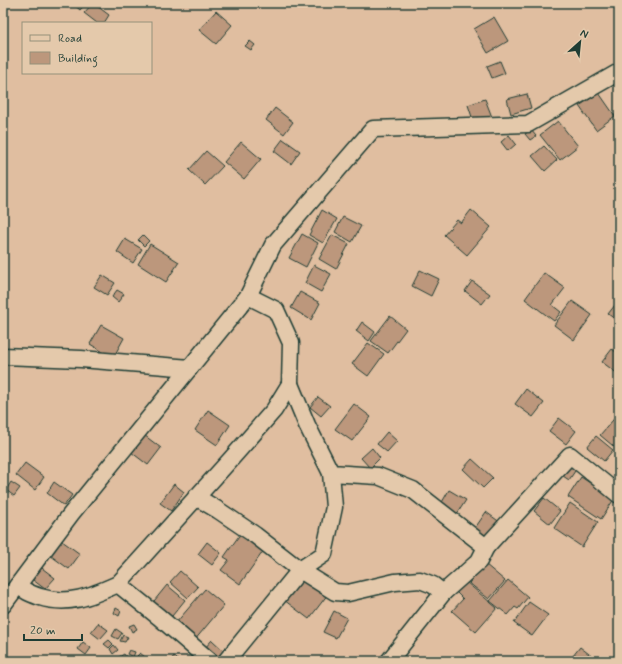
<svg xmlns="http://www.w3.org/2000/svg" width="622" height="664" font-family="Mynerve,sans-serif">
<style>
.building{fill:#bc977c;stroke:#1f3d34}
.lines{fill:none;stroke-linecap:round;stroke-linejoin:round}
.street-casing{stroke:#1f3d34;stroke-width:19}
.street{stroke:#e4c9ab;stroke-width:16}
</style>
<rect width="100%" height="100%" fill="#e0bea0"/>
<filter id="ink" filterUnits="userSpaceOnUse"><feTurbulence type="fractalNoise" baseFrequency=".025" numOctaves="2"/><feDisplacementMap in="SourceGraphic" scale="8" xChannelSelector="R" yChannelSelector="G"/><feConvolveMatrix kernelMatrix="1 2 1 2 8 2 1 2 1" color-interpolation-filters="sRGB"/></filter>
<g filter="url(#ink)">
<g class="building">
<path d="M72,3H86L80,10Z"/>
<path d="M93,3L109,15L104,23H97L84,13Z"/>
<path d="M216,11L232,25L216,44L199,30Z"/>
<path d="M494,17L508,41L488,53L474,29Z"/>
<path d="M250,41L255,45L251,50L245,46Z"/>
<path d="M500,61L505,73L492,78L487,66Z"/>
<path d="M599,93L615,116L596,130L579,106Z"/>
<path d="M527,94L531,108L511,114L507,99Z"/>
<path d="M485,99L492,117L474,123L468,105Z"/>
<path d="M275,108L293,122L284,134L266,120Z"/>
<path d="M558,121L578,146L560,160L540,135Z"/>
<path d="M531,130L536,136L530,140L525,134Z"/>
<path d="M509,135L516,144L508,151L501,142Z"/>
<path d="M283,139L300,151L291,164L274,151Z"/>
<path d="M241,142L261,159L244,179L224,162Z"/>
<path d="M544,146L557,160L545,171L532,156Z"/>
<path d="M206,151L223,166L205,185L189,170Z"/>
<path d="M322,210L337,219L323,243L309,235Z"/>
<path d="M471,210L491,227L467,255L444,235L457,220L461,223Z"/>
<path d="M343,217L361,226L352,242L335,232Z"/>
<path d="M302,234L318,243L306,267L289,258Z"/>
<path d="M143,235L149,241L144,246L138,240Z"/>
<path d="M332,235L349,244L336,269L319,259Z"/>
<path d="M125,239L142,249L133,263L117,252Z"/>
<path d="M150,244L179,262L166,282L138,264Z"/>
<path d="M314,265L331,274L321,292L305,283Z"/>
<path d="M420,270L439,279L431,296L412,286Z"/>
<path d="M544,273L565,288L552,305L561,312L554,321L525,299Z"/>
<path d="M102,275L115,283L107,295L94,287Z"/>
<path d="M472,281L490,294L482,304L465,291Z"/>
<path d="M117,290L124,294L118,302L112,297Z"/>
<path d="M300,292L320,303L311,320L291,308Z"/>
<path d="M619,300V322L608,314Z"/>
<path d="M572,301L592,315L574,340L554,325Z"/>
<path d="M390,316L406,329L388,353L371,341Z"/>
<path d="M362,322L375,332L369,341L356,331Z"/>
<path d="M101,325L124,338L113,358L90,344Z"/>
<path d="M368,343L384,354L368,376L352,364Z"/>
<path d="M612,349L619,354L618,374L602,362Z"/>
<path d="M526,389L544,403L533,417L515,404Z"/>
<path d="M318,397L330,406L321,416L310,407Z"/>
<path d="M354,404L371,417L352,441L335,429Z"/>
<path d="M208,410L230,425L217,445L195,430Z"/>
<path d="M619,413V451L600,435Z"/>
<path d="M559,418L576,431L566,444L549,431Z"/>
<path d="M387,432L397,441L387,452L377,444Z"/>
<path d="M144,435L161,448L148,465L131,452Z"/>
<path d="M596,436L613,450L604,461L587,447Z"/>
<path d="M372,448L380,458L370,468L361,458Z"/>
<path d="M472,459L493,478L483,488L463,469Z"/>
<path d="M570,459L579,465L569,480L560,474Z"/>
<path d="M25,463L44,477L35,490L16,475Z"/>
<path d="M581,477L614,499L601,519L568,497Z"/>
<path d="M11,482L20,488L14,496L6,490Z"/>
<path d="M54,482L72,495L64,506L47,493Z"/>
<path d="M174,484L184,492L171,511L160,503Z"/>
<path d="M449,490L466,500L457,514L441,504Z"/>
<path d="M544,498L560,511L550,524L534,511Z"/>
<path d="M570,503L598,522L582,547L554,528Z"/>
<path d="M486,512L501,523L490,539L475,528Z"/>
<path d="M243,530L267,546L240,584L221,570L229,560L224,557Z"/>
<path d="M58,538L80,554L69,569L47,553Z"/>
<path d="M207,542L221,553L212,565L198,554Z"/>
<path d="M485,564L505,581L489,599L469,583Z"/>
<path d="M38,565L55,578L45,589L29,577Z"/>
<path d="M180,571L198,587L188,598L170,582Z"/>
<path d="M302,576L328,594L309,619L284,600Z"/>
<path d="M508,580L528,597L518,609L515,607L508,615L490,601Z"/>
<path d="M466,582L497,608L476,632L452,611L463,599L456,592Z"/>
<path d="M167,585L185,600L168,621L150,606Z"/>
<path d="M205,589L224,605L194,641L175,624Z"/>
<path d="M529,602L548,615L532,636L514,623Z"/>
<path d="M116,608L121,611L119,616L114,613Z"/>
<path d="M334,611L347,618L336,638L323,632Z"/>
<path d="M98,623L108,630L100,639L91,632Z"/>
<path d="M134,624L137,629L132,632L129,626Z"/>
<path d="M116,629L122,633L118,639L112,636Z"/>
<path d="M123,635L128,637L125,642L120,641Z"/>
<path d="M109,640L113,644L109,648L104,644Z"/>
<path d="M212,640L225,652L217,661L204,649Z"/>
<path d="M83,642L91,648L86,655L78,649Z"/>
<path d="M114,645L118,650L113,654L110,649Z"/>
<path d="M580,647L598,661H569Z"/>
<path d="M129,650L135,652L133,657L127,654Z"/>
<path d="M140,653L145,657L142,660L137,656Z"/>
<path d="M124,654L129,661H122L119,657Z"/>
<path d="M174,656L179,661H170Z"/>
</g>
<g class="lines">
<g class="street-casing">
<g id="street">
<path d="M3,356L81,359L190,368"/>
<path d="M290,384L307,425L331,473L378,476L413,490L486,547L479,561L443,593"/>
<path d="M196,497L218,510L255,535L300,570L335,592L348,593L395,582L420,580L433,585L443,593L389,661"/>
<path d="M486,547L570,455L619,495"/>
<path d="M18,585C26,592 29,593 40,597C69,606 91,596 118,584"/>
<path d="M3,605L71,514L248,296L273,245L373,129L528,124L619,72"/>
<path d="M210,661L159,617L118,584L231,459L274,410L290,384L291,343L276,310L248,296"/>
<path d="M226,661L300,570L324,554L334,507L331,473"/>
</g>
</g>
<use href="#street" class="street"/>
</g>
</g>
<rect width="622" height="664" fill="none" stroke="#e4c9ab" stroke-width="16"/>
<rect x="8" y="8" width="606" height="648" fill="none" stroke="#1f3d34" stroke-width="1.5" filter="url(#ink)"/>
<rect x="22" y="22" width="130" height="52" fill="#e4c9ab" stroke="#95917b"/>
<rect x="30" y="35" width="20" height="6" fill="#e4c9ab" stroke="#95917b"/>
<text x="58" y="42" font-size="12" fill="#1f3d34">Road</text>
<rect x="30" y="52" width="20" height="12" fill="#bc977c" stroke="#95917b"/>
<text x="58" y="62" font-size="12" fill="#1f3d34">Building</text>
<g transform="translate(580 42) rotate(27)" stroke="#e4c9ab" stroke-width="3" paint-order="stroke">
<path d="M0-3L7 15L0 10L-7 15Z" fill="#1f3d34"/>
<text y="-6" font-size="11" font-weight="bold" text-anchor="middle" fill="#1f3d34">N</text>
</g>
<path d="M24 634v6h58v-6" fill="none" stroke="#1f3d34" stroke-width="2"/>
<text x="30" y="634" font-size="12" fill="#1f3d34" stroke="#e4c9ab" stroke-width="3" paint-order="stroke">20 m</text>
</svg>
